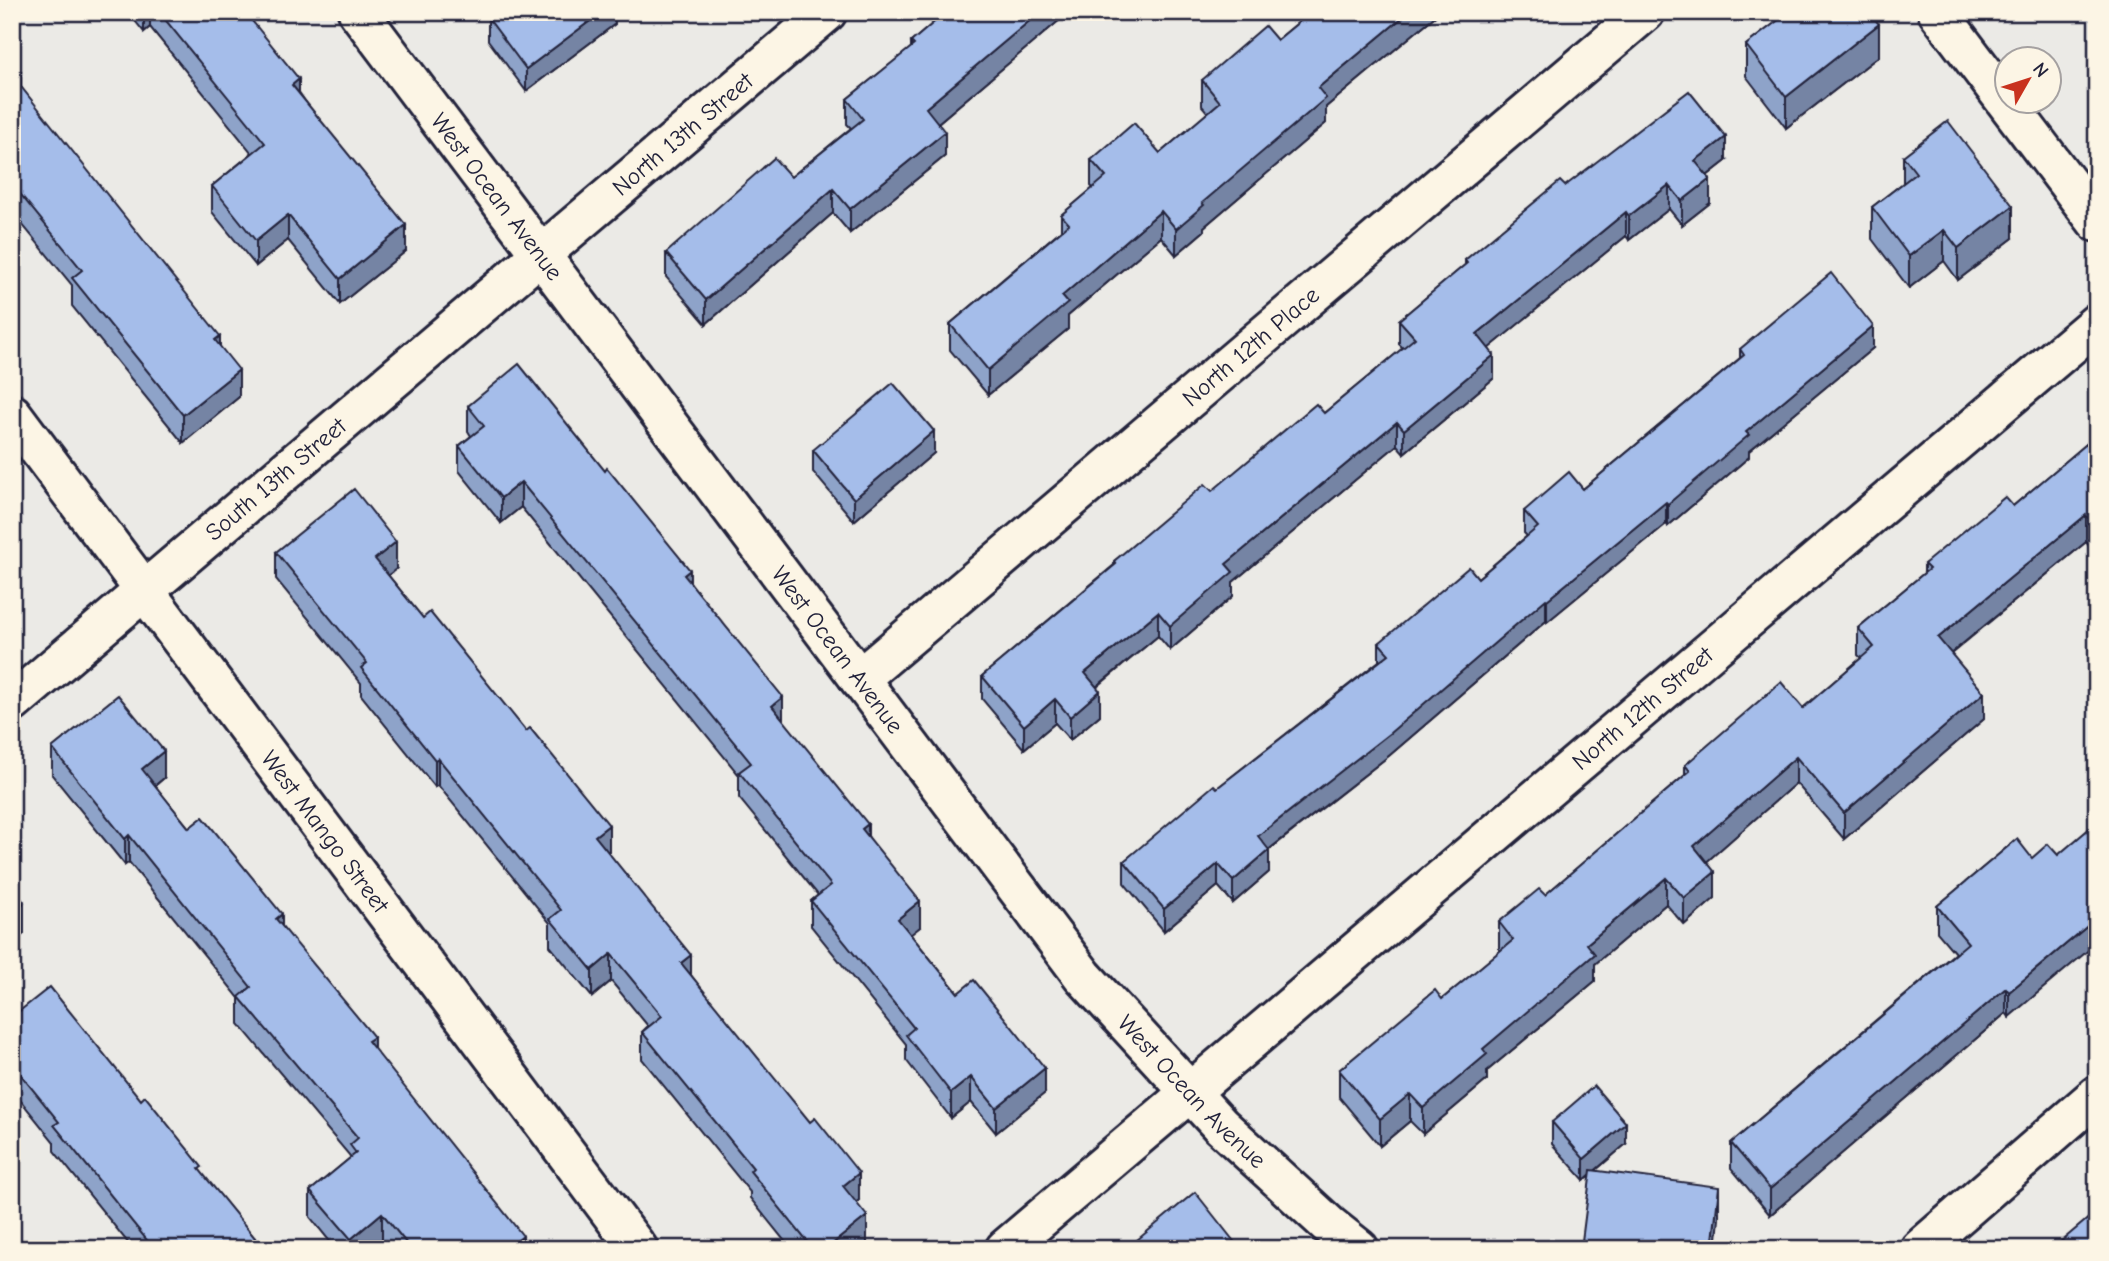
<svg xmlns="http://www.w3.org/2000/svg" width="2109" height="1261" font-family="'Comic Neue',sans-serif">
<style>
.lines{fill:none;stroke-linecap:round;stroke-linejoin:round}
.street-casing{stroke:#22223b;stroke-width:44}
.secondary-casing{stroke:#22223b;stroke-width:44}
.street{stroke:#fcf5e5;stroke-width:38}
.secondary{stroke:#fcf5e5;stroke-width:38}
.wall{fill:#8ea3c9;stroke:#22223b;stroke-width:2}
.shaded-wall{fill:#7484a4;stroke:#22223b;stroke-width:2}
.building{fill:#a5bdea;stroke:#22223b;stroke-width:2}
.labels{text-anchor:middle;stroke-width:6;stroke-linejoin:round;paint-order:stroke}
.street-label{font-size:24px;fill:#22223b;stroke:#fcf5e5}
</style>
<rect width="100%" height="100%" fill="#ebeae6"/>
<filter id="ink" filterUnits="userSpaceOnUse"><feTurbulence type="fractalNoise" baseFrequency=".0143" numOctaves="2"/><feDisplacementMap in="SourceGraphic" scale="14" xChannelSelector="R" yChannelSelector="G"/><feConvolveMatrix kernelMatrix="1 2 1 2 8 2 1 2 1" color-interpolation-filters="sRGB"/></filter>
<g filter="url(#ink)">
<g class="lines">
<g class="street-casing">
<g id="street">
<path d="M1938,12L2097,222"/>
<path id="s1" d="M12,414L638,1249"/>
<path id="s2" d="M859,679L1645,12"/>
<path id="s3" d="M12,703L540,255"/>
<path id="s4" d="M1005,1249L2097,323"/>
<path d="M1920,1249L2097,1095"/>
</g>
</g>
<g class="secondary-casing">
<g id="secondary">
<path id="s5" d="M358,12L1083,976L1221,1126L1330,1226L1359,1249"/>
<path id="s6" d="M540,255L827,12"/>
</g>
</g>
<use href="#street" class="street"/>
<use href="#secondary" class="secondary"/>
</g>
<g class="wall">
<path d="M128,12H245L406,251L340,304L288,240L256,266L212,212V186L252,153L150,27L144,32Z"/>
<path d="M615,12V24L526,91L488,40V18Z"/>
<path d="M946,12H1079L1072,17L1068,13L938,123L945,156L850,233L833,213L706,324L666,277V253L791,177L851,128L847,124V99L911,48V42Z"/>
<path d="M1311,12H1440L1326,107V123L1204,227V231L1176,255L1161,237L1068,316V329L988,395L950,350V324L1061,230V215L1093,188L1091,186V160L1160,153L1208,113L1202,106V80L1277,40Z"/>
<path d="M1787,12H1869L1879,56L1786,128L1746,76V45L1787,14Z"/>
<path d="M12,61L21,87L220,347L239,397L183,443L72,306V285L12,212Z"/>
<path d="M1903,156L2013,238L1958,280L1944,261L1909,288L1872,239V207L1903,183Z"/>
<path d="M1726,161L1707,176L1710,203L1682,225L1669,209L1629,240L1626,236L1489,348L1494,378L1404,453L1397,445L1233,582V596L1170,650L1158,636L1097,687L1100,715L1070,740L1055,723L1024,749L982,699V676L1114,565V561L1324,413L1403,348L1399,344V320L1465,265V260L1565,186Z"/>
<path d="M1873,348L1749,451V457L1668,526L1666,524L1547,622L1546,621L1390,755L1269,850V872L1233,903L1218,886L1164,931L1124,883V861L1217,788L1379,661V643L1478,578L1527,536L1524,533V511L1583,489L1740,358V349Z"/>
<path d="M468,406L690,582L783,720L868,836L920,927L910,934L958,993L1045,1093L996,1133L971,1102L951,1118L906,1060V1044L811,926V901L818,895L739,798V775L521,507L501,523L459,471V446L471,436L468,431Z"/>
<path d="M2097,435L2089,546L2086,542L1951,654L1984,719L1844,839L1796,783L1707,861L1715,898L1684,925L1666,904L1595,964V981L1487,1071V1080L1423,1134L1410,1121L1380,1146L1339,1097V1070L1442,999L1501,951L1499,949V922L1545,895L1685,775V765L1803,708L1861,658L1858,655V628L1924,573V564L2013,506Z"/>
<path d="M813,450L934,453L854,521L813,472Z"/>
<path d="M276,552L396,569L388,575L609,852L608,853L691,975L859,1200L857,1203L867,1243L860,1249H791L750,1198V1192L642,1059V1032L648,1026L611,981L592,997L550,946V923L438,785L435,787L361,695V683L276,579Z"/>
<path d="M52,748L164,778L155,786L189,828L282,927L523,1249H389L382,1240L371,1249H336L310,1217V1191L350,1158V1156L239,1024V998L129,862L125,865L52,775Z"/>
<path d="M2017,839L2009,1017L2006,1013L1770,1215L1731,1168V1143L1955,953L1937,932V906Z"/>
<path d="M12,1017L141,1100L264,1249H133L54,1151V1142L12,1090Z"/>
<path d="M1552,1122L1626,1144L1595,1171L1719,1219L1591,1175L1584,1180L1552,1144Z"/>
<path d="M1137,1240L1240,1249H1137Z"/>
</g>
<g class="shaded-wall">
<path d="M144,12H150V27L144,32Z"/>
<path d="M602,12H615V24L526,91V69Z"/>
<path d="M1040,12L1068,13L926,133V108Z"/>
<path d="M1072,12H1079L1072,17Z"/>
<path d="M1409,12H1440L1326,107V123L1204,227V231L1176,255V229L1318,88Z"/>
<path d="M1879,24V56L1786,128V97Z"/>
<path d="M21,72V100L14,78Z"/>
<path d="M299,79V105L292,85Z"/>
<path d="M945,132V156L850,233V209Z"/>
<path d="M1726,137V161L1695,185V161Z"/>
<path d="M1710,179V203L1682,225V201Z"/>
<path d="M1669,185V209L1629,240V216Z"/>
<path d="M833,189V213L706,324V300Z"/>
<path d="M2013,206V238L1958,280V248Z"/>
<path d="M1161,211V237L1068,316V329L988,395V370L1062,296Z"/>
<path d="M1626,212V236L1477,358V334Z"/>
<path d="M288,215V240L256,266V241Z"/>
<path d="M406,225V251L340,304V279Z"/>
<path d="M1944,230V261L1909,288V256Z"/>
<path d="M1873,326V348L1749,451V457L1668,526V504L1746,432Z"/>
<path d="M220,336V363L215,340Z"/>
<path d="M1494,355V378L1404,453V430Z"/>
<path d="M239,370V397L183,443V415Z"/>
<path d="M1397,422V445L1233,582V596L1170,650V626L1226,564Z"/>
<path d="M934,431V453L854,521V499Z"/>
<path d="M521,482V507L501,523V498Z"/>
<path d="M1666,502V524L1547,622V600Z"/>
<path d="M2097,513V539L2089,546V519Z"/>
<path d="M2086,515V542L1938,664V638Z"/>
<path d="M396,542V569L375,586V559Z"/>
<path d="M690,570V595L684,575Z"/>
<path d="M1546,599V621L1390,755L1258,858V836Z"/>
<path d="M1158,612V636L1085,696V673Z"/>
<path d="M1100,691V715L1070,740V717Z"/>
<path d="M1984,693V719L1844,839V813Z"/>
<path d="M783,697V722L772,706Z"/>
<path d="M1055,699V723L1024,749V726Z"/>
<path d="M164,751V778L142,796V769Z"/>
<path d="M1796,757V783L1694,873V846Z"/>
<path d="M438,758V785L435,787V760Z"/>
<path d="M868,824V850L862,829Z"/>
<path d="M609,825V852L595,863V836Z"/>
<path d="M129,835V862L125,865V839Z"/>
<path d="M1269,850V872L1233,903V881Z"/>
<path d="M1218,864V886L1164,931V909Z"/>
<path d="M1715,872V898L1684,925V898Z"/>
<path d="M1666,878V904L1595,964V981L1487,1071V1080L1423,1134V1108L1587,944Z"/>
<path d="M920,901V927L898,945V919Z"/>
<path d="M24,902V934L12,943V912Z"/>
<path d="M282,914V941L276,919Z"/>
<path d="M2097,918V943L2009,1017V992Z"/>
<path d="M611,954V981L592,997V970Z"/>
<path d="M691,955V982L681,963Z"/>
<path d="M2006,988V1013L1770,1215V1189Z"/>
<path d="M374,1037V1064L368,1041Z"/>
<path d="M1045,1068V1093L996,1133V1108Z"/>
<path d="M971,1077V1102L951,1118V1093Z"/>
<path d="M1410,1094V1121L1380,1146V1119Z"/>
<path d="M1626,1123V1144L1584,1180V1159Z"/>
<path d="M859,1173V1200L843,1213V1186Z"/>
<path d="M1719,1187V1219L1716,1249H1712Z"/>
<path d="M382,1213V1240L371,1249H351V1239Z"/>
<path d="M867,1216V1243L860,1249H826Z"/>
<path d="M523,1236V1249H508V1248Z"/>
</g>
<g class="building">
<path d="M159,12H245L299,79L292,85L406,225L340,279L288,215L256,241L212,186L265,143Z"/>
<path d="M496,12H602L526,69L488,18Z"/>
<path d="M946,12H1040L926,108L945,132L850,209L833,189L706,300L666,253L774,158L791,177L863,119L847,99L914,45L911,42Z"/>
<path d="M1311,12H1409L1318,88L1326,98L1202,203L1204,205L1176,229L1161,211L1062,296L1068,303L988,370L950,324L1069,224L1061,215L1106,177L1091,160L1134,123L1160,153L1220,102L1202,80L1265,26L1277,40Z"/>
<path d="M1789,12H1869L1879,24L1786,97L1746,45Z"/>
<path d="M12,61L21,72L14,78L220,336L215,340L239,370L183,415L72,278L82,270L12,184Z"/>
<path d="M1689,91L1726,137L1695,161L1710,179L1682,201L1669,185L1629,216L1626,212L1477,334L1494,355L1404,430L1397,422L1226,564L1233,572L1170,626L1158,612L1085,673L1100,691L1070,717L1055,699L1024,726L982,676L1116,564L1114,561L1205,484L1212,491L1316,404L1324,413L1415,338L1399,320L1467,263L1465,260L1560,181L1565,186Z"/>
<path d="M1948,121L2013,206L1958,248L1944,230L1909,256L1872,207L1916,173L1903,156Z"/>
<path d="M1831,273L1873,326L1746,432L1749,435L1668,504L1666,502L1547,600L1546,599L1390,733L1258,836L1269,850L1233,881L1218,864L1164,909L1124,861L1214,785L1217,788L1389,654L1379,643L1469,567L1478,578L1538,527L1524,511L1569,472L1583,489L1744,355L1740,349Z"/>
<path d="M519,364L605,471L607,468L690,570L684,575L783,697L772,706L868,824L862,829L920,901L898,919L958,993L974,980L1045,1068L996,1108L971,1077L951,1093L906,1035L914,1028L811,901L831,885L739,772L751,763L521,482L501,498L459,446L484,426L468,406Z"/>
<path d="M893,383L934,431L854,499L813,450Z"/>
<path d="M2097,435V513L2089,519L2086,515L1938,638L1984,693L1844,813L1796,757L1694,846L1715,872L1684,898L1666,878L1587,944L1595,954L1483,1049L1487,1054L1423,1108L1410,1094L1380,1119L1339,1070L1435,990L1442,999L1513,940L1499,922L1539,889L1545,895L1690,771L1685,765L1781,682L1803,708L1874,647L1858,628L1929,569L1924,564L2005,497L2013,506Z"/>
<path d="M354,489L396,542L375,559L423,618L430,612L526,731L530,728L609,825L595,836L691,955L681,963L810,1122L815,1118L859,1173L843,1186L867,1216L826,1249H813L750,1171L753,1168L642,1032L662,1016L611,954L592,970L550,919L561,910L438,758L435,760L361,668L367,663L276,552Z"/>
<path d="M118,695L164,751L142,769L189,828L203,817L282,914L276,919L374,1037L368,1041L523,1236L508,1248V1249H411L382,1213L351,1239L310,1191L356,1153L350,1145L358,1138L239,997L251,987L129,835L125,839L52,748Z"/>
<path d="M2097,822V918L2009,992L2006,988L1770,1189L1731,1143L1968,943L1937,906L2017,839L2032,858L2048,844L2058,855Z"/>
<path d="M12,887L24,902L12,912Z"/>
<path d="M50,987L141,1100L145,1096L202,1167L199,1169L264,1249H154L54,1125L59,1122L12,1064V1017Z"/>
<path d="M1594,1086L1626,1123L1584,1159L1552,1122Z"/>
<path d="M1591,1170L1719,1187L1712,1249H1581Z"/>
<path d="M1195,1192L1240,1249H1145L1137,1240Z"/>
<path d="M2097,1211V1249H2052Z"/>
</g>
</g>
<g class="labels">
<g class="street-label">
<text dy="8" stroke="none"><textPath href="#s6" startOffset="187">North 13th Street</textPath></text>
<text dy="8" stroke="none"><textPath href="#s5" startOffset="231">West Ocean Avenue</textPath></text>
<text dy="8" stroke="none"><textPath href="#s2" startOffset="514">North 12th Place</textPath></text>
<text dy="8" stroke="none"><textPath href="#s3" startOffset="346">South 13th Street</textPath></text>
<text dy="8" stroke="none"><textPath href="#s5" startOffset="798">West Ocean Avenue</textPath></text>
<text dy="8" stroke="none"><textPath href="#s4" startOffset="836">North 12th Street</textPath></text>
<text dy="8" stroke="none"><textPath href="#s1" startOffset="522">West Mango Street</textPath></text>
<text dy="8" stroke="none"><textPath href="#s5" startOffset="1365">West Ocean Avenue</textPath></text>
</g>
</g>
<rect width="2109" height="1261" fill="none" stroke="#fcf5e5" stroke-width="42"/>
<rect x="21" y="21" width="2067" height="1219" fill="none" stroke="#22223b" stroke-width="2.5" filter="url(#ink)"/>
<g transform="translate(2028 80) rotate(51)"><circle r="33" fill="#fcf5e5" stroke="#a5a1a1" stroke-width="2"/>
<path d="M0-5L12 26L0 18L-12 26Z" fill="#c8321e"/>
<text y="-10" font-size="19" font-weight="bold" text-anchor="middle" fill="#22223b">N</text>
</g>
</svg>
